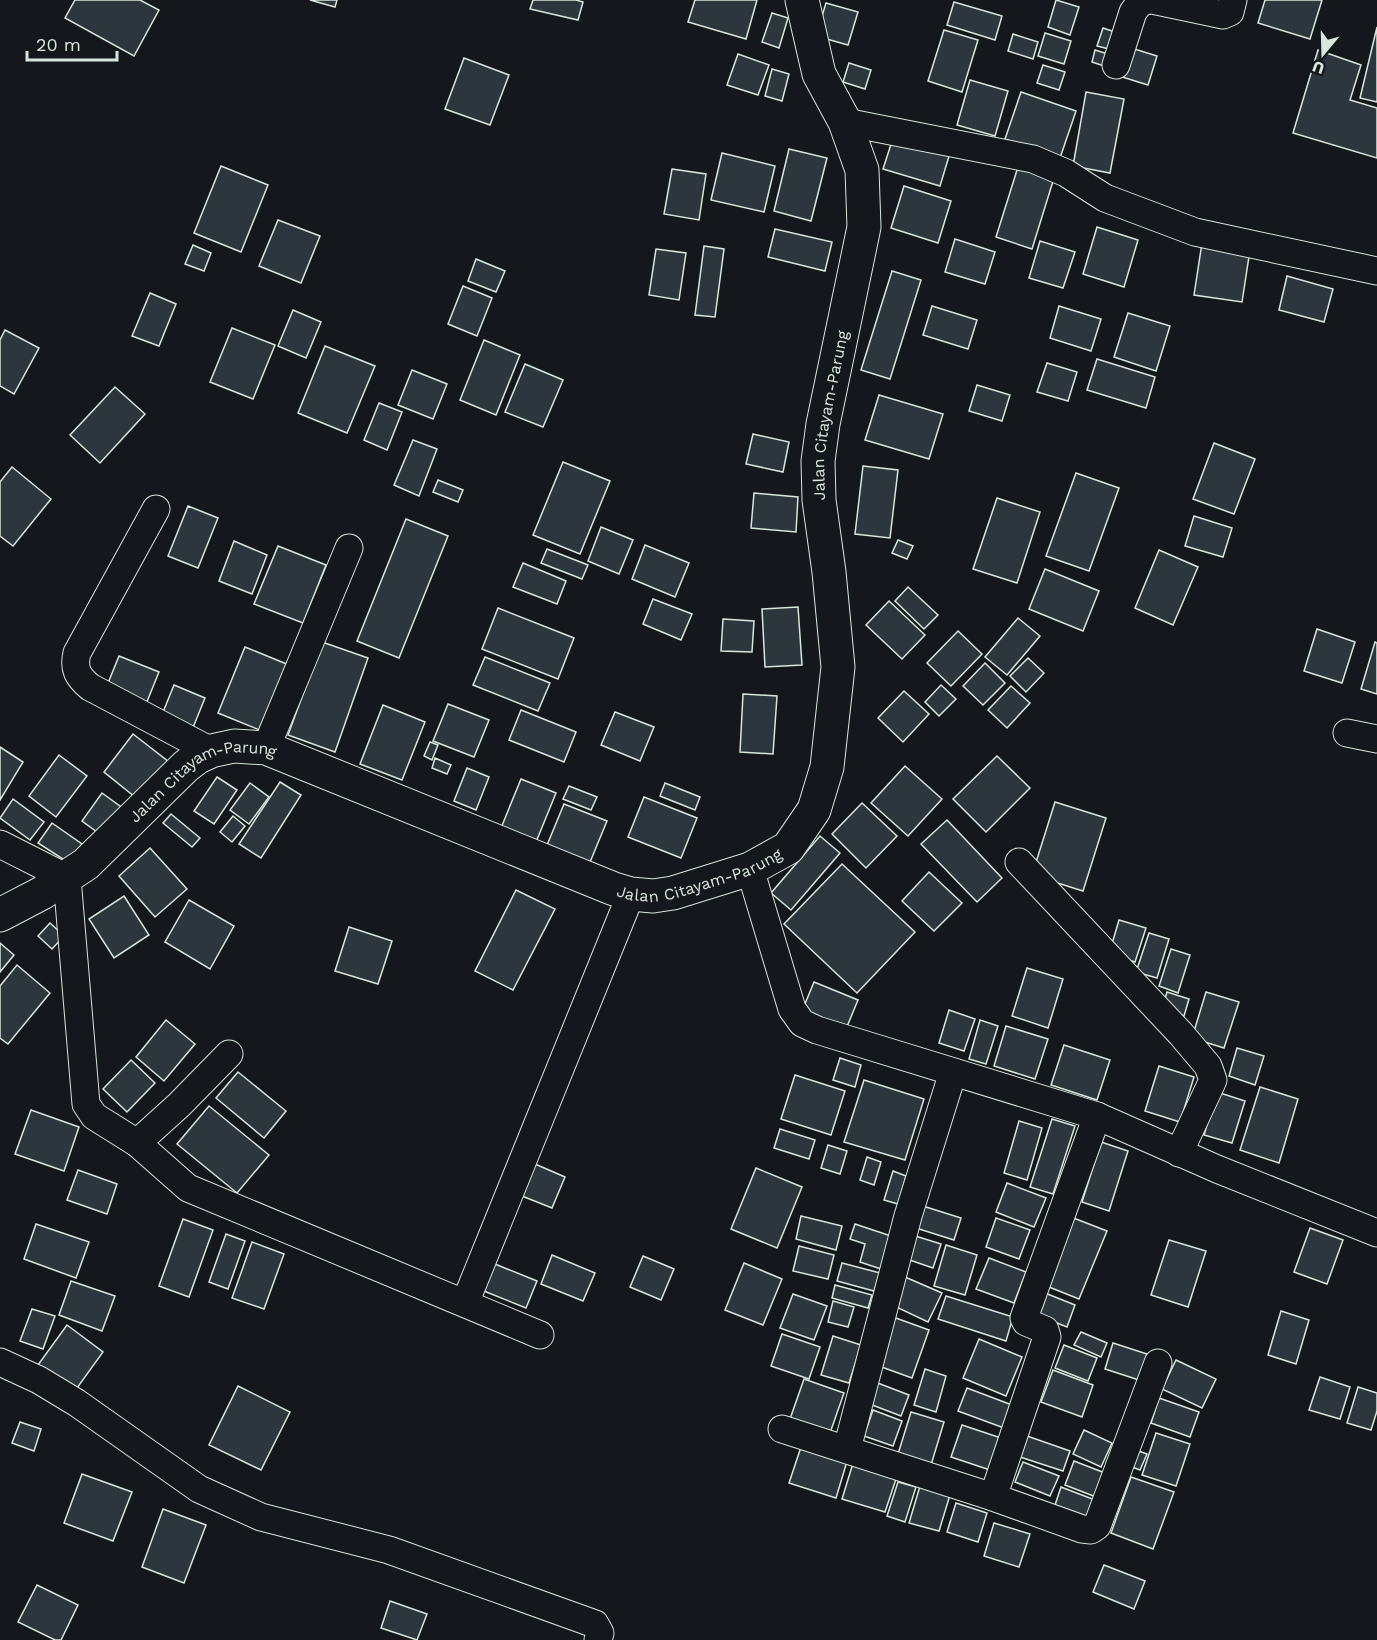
<svg xmlns="http://www.w3.org/2000/svg" width="1377" height="1640" font-family="'Work Sans',sans-serif">
<style>
.building{fill:#2c363c;stroke:#d8e6dc;stroke-width:1.5}
.lines{fill:none;stroke-linecap:round;stroke-linejoin:round}
.minor-casing{stroke:#d8e6dc;stroke-width:29}
.tertiary-casing{stroke:#d8e6dc;stroke-width:35}
.minor{stroke:#14181c;stroke-width:27}
.tertiary{stroke:#14181c;stroke-width:33}
.labels{text-anchor:middle;stroke-width:4.5;stroke-linejoin:round;paint-order:stroke}
.street-label{font-size:16px;fill:#d8e6dc;stroke:#14181c}
</style>
<rect width="100%" height="100%" fill="#14181c"/>
<g class="building">
<path d="M75,0H140L159,10L134,56L65,18Z"/>
<path d="M310,0H337L335,7Z"/>
<path d="M533,0H576L583,2L578,20L530,9Z"/>
<path d="M695,0H757L746,39L688,22Z"/>
<path d="M1056,0L1079,7L1070,35L1048,27Z"/>
<path d="M1265,0H1322L1310,39L1258,23Z"/>
<path d="M954,2L1002,16L995,40L947,25Z"/>
<path d="M826,3L858,12L848,45L816,36Z"/>
<path d="M772,13L788,18L779,48L762,42Z"/>
<path d="M1377,27V102L1360,98Z"/>
<path d="M1103,28L1118,33L1113,50L1097,46Z"/>
<path d="M944,30L978,40L962,92L928,81Z"/>
<path d="M1045,33L1071,41L1064,64L1038,56Z"/>
<path d="M1013,34L1038,42L1033,59L1008,51Z"/>
<path d="M1128,47L1157,56L1148,85L1119,76Z"/>
<path d="M1095,50L1111,55L1107,67L1092,62Z"/>
<path d="M1318,50L1361,65L1350,100L1377,108V158L1293,133Z"/>
<path d="M738,54L769,65L758,95L727,85Z"/>
<path d="M464,58L509,75L490,125L445,109Z"/>
<path d="M849,63L871,70L865,89L843,82Z"/>
<path d="M1043,65L1065,72L1059,90L1037,83Z"/>
<path d="M772,69L789,74L782,101L765,96Z"/>
<path d="M970,80L1008,91L995,136L957,125Z"/>
<path d="M1021,92L1076,111L1060,158L1005,139Z"/>
<path d="M1086,92L1124,99L1110,173L1073,166Z"/>
<path d="M894,135L950,153L940,186L883,169Z"/>
<path d="M789,149L827,158L811,221L774,211Z"/>
<path d="M722,153L775,166L764,212L711,200Z"/>
<path d="M221,166L268,185L241,252L194,233Z"/>
<path d="M1018,167L1054,178L1032,249L996,237Z"/>
<path d="M672,169L706,174L699,220L664,214Z"/>
<path d="M904,186L951,201L938,243L891,228Z"/>
<path d="M278,220L320,236L301,283L259,266Z"/>
<path d="M1097,227L1138,240L1124,287L1083,274Z"/>
<path d="M775,229L832,242L825,271L768,257Z"/>
<path d="M955,239L995,252L985,284L945,272Z"/>
<path d="M1040,241L1075,252L1063,288L1029,278Z"/>
<path d="M1202,243L1250,250L1242,302L1194,295Z"/>
<path d="M193,245L211,253L204,271L185,264Z"/>
<path d="M704,246L724,249L715,317L695,315Z"/>
<path d="M656,249L686,253L679,300L649,295Z"/>
<path d="M476,259L505,271L496,292L468,281Z"/>
<path d="M892,271L921,280L890,379L861,370Z"/>
<path d="M1287,276L1333,289L1324,322L1279,310Z"/>
<path d="M463,286L492,298L477,336L448,324Z"/>
<path d="M150,293L176,304L159,346L132,336Z"/>
<path d="M932,306L977,320L968,349L923,335Z"/>
<path d="M1059,306L1101,319L1091,351L1050,338Z"/>
<path d="M293,310L321,322L306,358L278,346Z"/>
<path d="M1128,313L1170,326L1156,371L1114,357Z"/>
<path d="M232,328L275,345L253,399L210,382Z"/>
<path d="M5,330L39,348L14,394L0,386V340Z"/>
<path d="M484,340L520,355L496,415L460,400Z"/>
<path d="M325,346L375,366L347,433L298,413Z"/>
<path d="M1097,359L1155,377L1146,408L1087,390Z"/>
<path d="M1047,363L1077,372L1068,401L1037,392Z"/>
<path d="M525,364L563,380L543,427L505,412Z"/>
<path d="M412,370L447,384L433,419L398,405Z"/>
<path d="M977,385L1010,395L1002,421L969,411Z"/>
<path d="M115,387L145,414L100,463L70,435Z"/>
<path d="M879,395L943,414L929,459L865,440Z"/>
<path d="M379,403L402,412L387,450L364,440Z"/>
<path d="M753,434L789,442L783,472L746,464Z"/>
<path d="M413,440L437,449L419,496L394,485Z"/>
<path d="M1214,443L1255,459L1234,514L1193,499Z"/>
<path d="M563,462L610,481L580,554L533,535Z"/>
<path d="M863,466L898,470L890,538L855,534Z"/>
<path d="M12,467L51,499L13,546L0,536V482Z"/>
<path d="M1076,473L1119,488L1089,571L1046,556Z"/>
<path d="M438,480L463,490L458,502L433,492Z"/>
<path d="M754,493L798,497L796,532L751,528Z"/>
<path d="M997,498L1040,512L1017,583L973,569Z"/>
<path d="M188,506L218,518L198,568L168,556Z"/>
<path d="M1194,516L1232,528L1223,557L1185,546Z"/>
<path d="M406,519L448,536L399,658L357,641Z"/>
<path d="M601,527L633,540L619,574L588,561Z"/>
<path d="M898,540L913,546L907,559L892,553Z"/>
<path d="M234,541L267,555L252,594L219,581Z"/>
<path d="M645,545L689,563L675,597L632,579Z"/>
<path d="M278,546L326,565L303,623L254,604Z"/>
<path d="M547,549L588,565L582,579L541,563Z"/>
<path d="M1159,550L1198,567L1173,625L1135,608Z"/>
<path d="M523,563L566,581L557,604L513,587Z"/>
<path d="M1045,569L1099,591L1083,631L1029,609Z"/>
<path d="M908,587L938,615L924,629L895,601Z"/>
<path d="M653,599L692,614L681,640L643,624Z"/>
<path d="M889,601L925,635L902,659L866,625Z"/>
<path d="M798,607L802,665L765,667L762,609Z"/>
<path d="M498,608L574,638L558,679L482,649Z"/>
<path d="M1018,618L1040,636L1007,675L985,657Z"/>
<path d="M723,619L754,621L752,652L721,651Z"/>
<path d="M1317,629L1355,642L1342,683L1304,671Z"/>
<path d="M958,631L982,654L951,686L927,663Z"/>
<path d="M322,642L368,658L335,752L288,735Z"/>
<path d="M1375,642L1377,643V694L1361,689Z"/>
<path d="M245,647L289,665L262,731L218,713Z"/>
<path d="M119,656L159,672L144,709L104,693Z"/>
<path d="M485,657L550,683L538,711L473,685Z"/>
<path d="M1028,658L1044,673L1026,692L1010,676Z"/>
<path d="M985,663L1005,683L983,705L963,686Z"/>
<path d="M174,685L205,698L192,730L161,717Z"/>
<path d="M941,685L956,699L939,716L925,702Z"/>
<path d="M1011,686L1030,703L1007,728L988,710Z"/>
<path d="M904,691L929,714L903,742L878,718Z"/>
<path d="M743,694L777,696L773,754L740,752Z"/>
<path d="M448,704L489,720L474,757L433,741Z"/>
<path d="M383,705L425,722L402,780L360,764Z"/>
<path d="M521,710L576,732L564,762L509,740Z"/>
<path d="M615,712L654,727L640,761L601,745Z"/>
<path d="M133,734L169,762L140,801L104,772Z"/>
<path d="M430,742L438,745L432,760L424,756Z"/>
<path d="M0,747L23,762L0,800Z"/>
<path d="M59,755L87,776L56,817L29,796Z"/>
<path d="M997,756L1030,788L986,832L953,799Z"/>
<path d="M435,758L451,765L447,774L432,768Z"/>
<path d="M905,766L942,799L908,836L871,803Z"/>
<path d="M467,768L489,777L476,810L454,801Z"/>
<path d="M217,777L237,790L214,824L194,811Z"/>
<path d="M521,779L556,793L536,842L501,828Z"/>
<path d="M280,782L301,795L261,858L239,844Z"/>
<path d="M250,783L269,797L249,824L230,810Z"/>
<path d="M665,783L700,797L695,810L660,796Z"/>
<path d="M569,786L597,797L591,810L563,799Z"/>
<path d="M102,793L124,809L104,837L82,821Z"/>
<path d="M644,797L697,818L681,858L628,837Z"/>
<path d="M13,799L44,822L30,840L0,818Z"/>
<path d="M1055,802L1106,818L1083,891L1032,875Z"/>
<path d="M862,803L897,836L866,868L832,834Z"/>
<path d="M564,804L607,821L588,867L545,850Z"/>
<path d="M171,814L200,838L192,847L163,823Z"/>
<path d="M233,816L245,826L232,842L220,832Z"/>
<path d="M947,820L1002,878L977,902L921,844Z"/>
<path d="M52,823L82,844L69,863L38,843Z"/>
<path d="M820,836L840,853L791,910L771,893Z"/>
<path d="M150,848L187,889L155,917L119,876Z"/>
<path d="M842,864L915,932L857,993L784,924Z"/>
<path d="M929,872L962,903L934,931L902,901Z"/>
<path d="M516,890L555,909L513,990L475,971Z"/>
<path d="M124,896L149,935L114,958L89,919Z"/>
<path d="M189,900L234,926L210,969L165,942Z"/>
<path d="M1119,920L1146,928L1135,962L1109,954Z"/>
<path d="M50,923L64,936L52,949L38,936Z"/>
<path d="M349,927L392,941L378,984L335,971Z"/>
<path d="M1149,933L1169,939L1157,978L1136,972Z"/>
<path d="M0,943L14,955L0,972Z"/>
<path d="M1171,949L1190,955L1178,993L1159,986Z"/>
<path d="M17,965L50,993L8,1044L0,1038V986Z"/>
<path d="M1027,968L1063,979L1048,1028L1012,1016Z"/>
<path d="M814,982L858,1000L846,1029L802,1011Z"/>
<path d="M1167,992L1189,999L1184,1016L1162,1009Z"/>
<path d="M1206,992L1239,1002L1224,1048L1192,1038Z"/>
<path d="M949,1010L975,1019L964,1051L939,1043Z"/>
<path d="M166,1020L195,1044L164,1081L136,1057Z"/>
<path d="M980,1020L998,1026L986,1064L969,1059Z"/>
<path d="M1006,1026L1048,1039L1035,1079L994,1066Z"/>
<path d="M1064,1045L1110,1060L1097,1100L1051,1085Z"/>
<path d="M1237,1048L1264,1056L1255,1085L1229,1076Z"/>
<path d="M840,1058L861,1065L855,1087L833,1080Z"/>
<path d="M131,1060L155,1083L127,1112L103,1089Z"/>
<path d="M1159,1066L1194,1077L1180,1122L1145,1111Z"/>
<path d="M238,1072L286,1111L264,1138L216,1098Z"/>
<path d="M795,1075L845,1091L831,1135L781,1119Z"/>
<path d="M864,1080L924,1099L905,1160L844,1142Z"/>
<path d="M1260,1087L1298,1099L1279,1163L1240,1150Z"/>
<path d="M1217,1092L1245,1101L1232,1143L1204,1135Z"/>
<path d="M209,1106L269,1155L237,1193L177,1144Z"/>
<path d="M31,1110L79,1127L64,1171L15,1154Z"/>
<path d="M1052,1119L1075,1126L1053,1194L1030,1187Z"/>
<path d="M1019,1121L1042,1128L1027,1180L1004,1173Z"/>
<path d="M780,1129L815,1140L809,1159L774,1148Z"/>
<path d="M1101,1142L1128,1151L1109,1211L1082,1202Z"/>
<path d="M828,1145L847,1151L840,1174L821,1168Z"/>
<path d="M867,1157L881,1162L874,1185L860,1180Z"/>
<path d="M535,1164L565,1177L552,1208L522,1196Z"/>
<path d="M756,1168L802,1187L777,1248L731,1229Z"/>
<path d="M78,1170L117,1184L107,1214L67,1200Z"/>
<path d="M893,1171L906,1176L898,1204L884,1200Z"/>
<path d="M1007,1183L1046,1198L1034,1227L996,1212Z"/>
<path d="M923,1206L961,1218L954,1240L916,1228Z"/>
<path d="M801,1216L842,1226L836,1250L796,1239Z"/>
<path d="M1071,1217L1107,1231L1079,1299L1044,1285Z"/>
<path d="M996,1218L1030,1230L1019,1259L986,1247Z"/>
<path d="M183,1219L213,1230L189,1297L159,1286Z"/>
<path d="M36,1224L89,1242L76,1278L24,1259Z"/>
<path d="M855,1224L894,1237L884,1270L860,1262L865,1244L850,1239Z"/>
<path d="M1310,1228L1343,1240L1327,1284L1294,1272Z"/>
<path d="M226,1234L245,1241L228,1289L209,1282Z"/>
<path d="M909,1234L941,1244L933,1268L901,1257Z"/>
<path d="M1169,1240L1206,1251L1188,1307L1151,1295Z"/>
<path d="M252,1242L284,1254L264,1309L232,1298Z"/>
<path d="M946,1245L977,1255L965,1295L934,1286Z"/>
<path d="M799,1246L834,1255L828,1279L793,1271Z"/>
<path d="M552,1255L595,1273L583,1301L541,1284Z"/>
<path d="M643,1256L674,1269L661,1300L630,1287Z"/>
<path d="M989,1258L1026,1272L1014,1303L976,1289Z"/>
<path d="M490,1262L537,1281L526,1308L479,1289Z"/>
<path d="M744,1263L782,1279L763,1325L725,1310Z"/>
<path d="M842,1263L880,1273L874,1291L837,1281Z"/>
<path d="M905,1277L942,1293L928,1322L892,1305Z"/>
<path d="M71,1281L115,1296L102,1331L59,1315Z"/>
<path d="M835,1285L872,1295L868,1308L832,1298Z"/>
<path d="M1045,1293L1075,1305L1067,1327L1037,1315Z"/>
<path d="M793,1294L827,1306L814,1340L780,1328Z"/>
<path d="M946,1296L1013,1317L1006,1341L938,1319Z"/>
<path d="M833,1301L854,1307L848,1327L828,1322Z"/>
<path d="M32,1309L55,1316L43,1349L20,1341Z"/>
<path d="M1281,1311L1309,1320L1296,1364L1268,1355Z"/>
<path d="M893,1317L929,1330L912,1378L876,1365Z"/>
<path d="M67,1325L103,1352L72,1395L35,1369Z"/>
<path d="M1081,1332L1107,1343L1101,1357L1074,1345Z"/>
<path d="M782,1334L820,1347L809,1379L771,1366Z"/>
<path d="M833,1336L861,1345L849,1383L821,1375Z"/>
<path d="M979,1339L1022,1357L1006,1396L963,1378Z"/>
<path d="M1113,1343L1147,1354L1139,1380L1105,1369Z"/>
<path d="M1064,1345L1097,1358L1088,1381L1055,1368Z"/>
<path d="M1176,1360L1216,1379L1202,1408L1162,1389Z"/>
<path d="M925,1369L946,1376L936,1412L914,1405Z"/>
<path d="M1053,1370L1093,1385L1082,1417L1041,1402Z"/>
<path d="M1320,1377L1350,1387L1340,1419L1309,1410Z"/>
<path d="M804,1379L844,1393L830,1433L790,1419Z"/>
<path d="M875,1382L909,1395L901,1416L867,1403Z"/>
<path d="M238,1386L290,1412L261,1470L209,1445Z"/>
<path d="M1358,1387L1377,1393V1411L1371,1430L1347,1423Z"/>
<path d="M967,1388L1012,1405L1004,1428L958,1411Z"/>
<path d="M1159,1398L1199,1412L1190,1437L1151,1423Z"/>
<path d="M873,1410L902,1421L893,1446L864,1436Z"/>
<path d="M911,1412L944,1422L931,1465L898,1454Z"/>
<path d="M20,1422L41,1429L34,1451L12,1443Z"/>
<path d="M962,1425L1007,1440L996,1472L951,1457Z"/>
<path d="M1084,1430L1112,1443L1101,1467L1073,1454Z"/>
<path d="M1156,1433L1190,1444L1176,1486L1142,1475Z"/>
<path d="M1027,1436L1070,1451L1063,1471L1020,1457Z"/>
<path d="M802,1444L848,1458L836,1498L789,1483Z"/>
<path d="M1133,1449L1147,1454L1140,1470L1127,1465Z"/>
<path d="M854,1460L898,1473L885,1512L842,1499Z"/>
<path d="M1074,1461L1105,1473L1096,1497L1065,1485Z"/>
<path d="M1023,1462L1059,1476L1050,1496L1015,1482Z"/>
<path d="M82,1474L132,1492L113,1541L64,1523Z"/>
<path d="M1131,1477L1174,1492L1153,1549L1111,1533Z"/>
<path d="M898,1482L916,1487L905,1522L887,1516Z"/>
<path d="M920,1486L950,1495L939,1531L909,1523Z"/>
<path d="M1061,1487L1095,1500L1089,1517L1055,1505Z"/>
<path d="M956,1503L987,1513L978,1542L947,1532Z"/>
<path d="M163,1509L206,1525L184,1583L142,1567Z"/>
<path d="M994,1523L1030,1534L1019,1567L984,1556Z"/>
<path d="M1104,1565L1145,1581L1134,1609L1093,1592Z"/>
<path d="M37,1585L78,1605L61,1640H55L18,1622Z"/>
<path d="M390,1601L427,1614L417,1640L381,1628Z"/>
</g>
<g class="lines">
<g class="minor-casing">
<g id="minor">
<path d="M1152,0L1223,15L1230,12L1233,0"/>
<path d="M1116,65L1133,12L1139,4L1147,0"/>
<path d="M845,122L1033,159L1066,173L1105,198L1195,232L1377,271"/>
<path d="M156,509L77,653C73,669 78,677 90,687L211,751"/>
<path d="M1347,733L1377,739"/>
<path d="M266,748L349,548"/>
<path d="M0,844L67,878L86,1104L94,1116L137,1143L188,1188L540,1335"/>
<path d="M1019,862L1181,1034L1208,1066L1213,1080L1179,1153"/>
<path d="M750,869L792,1009L802,1023L817,1030L1097,1116L1217,1169L1377,1233"/>
<path d="M1097,1116L1024,1318L1026,1322L1045,1330L1047,1337L993,1497L1082,1529L1091,1530L1097,1526L1158,1363"/>
<path d="M137,1143L179,1105L229,1054"/>
<path d="M465,1303L631,894"/>
<path d="M0,1362L39,1380L77,1403L199,1489L261,1517L389,1550L595,1624L600,1633L598,1640"/>
<path d="M782,1429L993,1497"/>
<path d="M847,1449L908,1216L953,1072"/>
</g>
</g>
<g class="tertiary-casing">
<g id="tertiary">
<path id="s1" d="M0,915L42,893L86,864L186,766L198,757L211,751L234,746L266,748L614,889L631,894L653,896L673,893L750,869L788,848L814,810L827,767L838,667L829,572L819,500L818,461L823,424L864,227L862,170L845,122L819,74L802,0"/>
</g>
</g>
<use href="#minor" class="minor"/>
<use href="#tertiary" class="tertiary"/>
</g>
<g class="labels">
<g class="street-label">
<text dy="6" stroke="none"><textPath href="#s1" startOffset="1330">Jalan Citayam-Parung</textPath></text>
<text dy="6" stroke="none"><textPath href="#s1" startOffset="250">Jalan Citayam-Parung</textPath></text>
<text dy="6" stroke="none"><textPath href="#s1" startOffset="790">Jalan Citayam-Parung</textPath></text>
</g>
</g>
<g transform="translate(1323 54) rotate(199)" stroke="#14181c" stroke-width="4.5" paint-order="stroke">
<path d="M0-4.5L10 22L0 15L-10 22Z" fill="#d8e6dc"/>
<text y="-9" font-size="16" font-weight="bold" text-anchor="middle" fill="#d8e6dc">U</text>
</g>
<path d="M27 51v9h90v-9" fill="none" stroke="#d8e6dc" stroke-width="3"/>
<text x="36" y="51" font-size="18" fill="#d8e6dc" stroke="#14181c" stroke-width="4.5" paint-order="stroke">20 m</text>
</svg>
